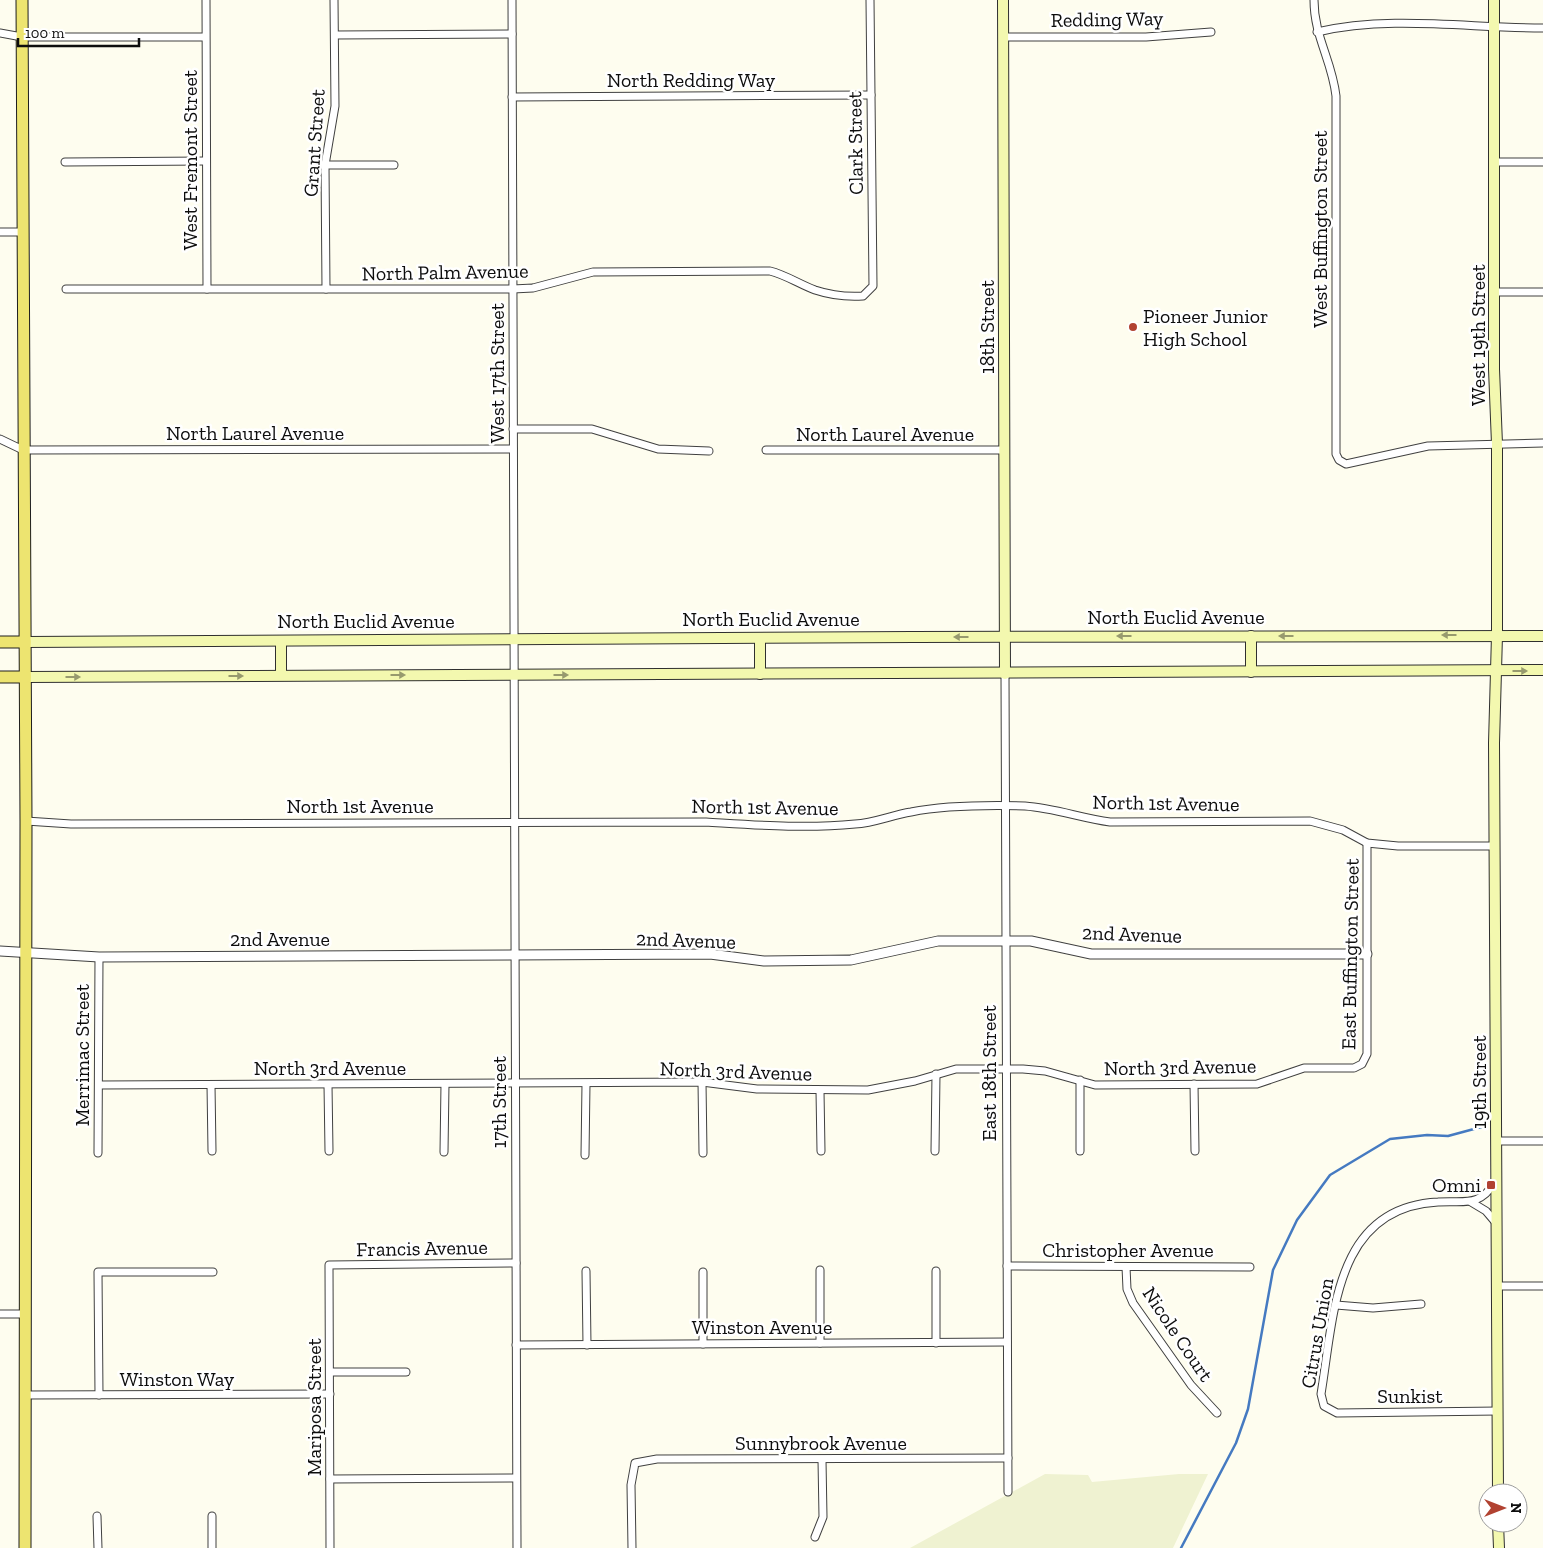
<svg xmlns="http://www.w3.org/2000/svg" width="1543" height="1548" font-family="'Zilla Slab',serif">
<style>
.farmland{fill:#eff2d1}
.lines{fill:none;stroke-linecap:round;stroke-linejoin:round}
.stream{stroke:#457ac1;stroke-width:2.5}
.minor-casing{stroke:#404040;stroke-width:9}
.tertiary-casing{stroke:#404040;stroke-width:11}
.secondary-casing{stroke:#2f2f2f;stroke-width:12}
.primary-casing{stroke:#1e1e1e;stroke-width:13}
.minor{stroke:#fff;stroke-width:7}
.tertiary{stroke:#fff;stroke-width:9}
.secondary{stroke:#f3f8af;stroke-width:10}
.primary{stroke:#ede470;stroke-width:11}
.oneway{fill:#979a6e}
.poi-dot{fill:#b14231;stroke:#fff;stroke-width:2}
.labels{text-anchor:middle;stroke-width:5;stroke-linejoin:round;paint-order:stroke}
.street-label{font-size:20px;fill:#0d0d0d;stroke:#fff}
.poi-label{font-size:20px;fill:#0d0d0d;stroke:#fff;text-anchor:start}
</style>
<rect width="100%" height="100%" fill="#fefdef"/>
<path class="farmland" d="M1045,1474L1088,1475L1092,1482L1179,1474H1208L1173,1548H910Z"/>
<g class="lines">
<path class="stream" d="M1181,1548L1236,1443L1248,1409L1273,1270L1297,1220L1330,1175L1390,1139L1427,1135L1448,1136L1485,1126"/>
<g class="minor-casing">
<g id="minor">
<path d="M206,0L207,289"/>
<path d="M512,0L517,1548"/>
<path d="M1314,0C1314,37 1332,60 1336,96V454L1339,460L1346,464L1428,446L1543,443"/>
<path d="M1317,32C1390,15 1468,28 1543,28"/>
<path d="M0,33L22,37H205"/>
<path d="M335,35L512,34"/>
<path d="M1003,37H1146L1211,32"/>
<path d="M512,97L871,95"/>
<path d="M65,162L206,161"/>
<path d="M1495,162H1543"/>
<path d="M325,165H394"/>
<path d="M0,232H23"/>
<path d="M66,289H513L533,288L593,272L770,271C786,275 799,284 815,290C830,295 847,297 863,296L873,286L870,0"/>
<path d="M326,289L325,165L335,106L334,0"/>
<path d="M1495,292H1543"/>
<path d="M513,429H592L658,449L709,451"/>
<path d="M0,439L23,450L513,449"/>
<path d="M766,450H1004"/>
<path d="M1005,674L1008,1492"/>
<path d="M26,821L71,824L706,822C756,825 805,829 855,824C874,823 892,815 911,812C947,805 988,805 1025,806C1054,808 1081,818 1110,822L1310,821L1343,830L1367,843L1398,846H1495"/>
<path d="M702,1082L703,1153"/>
<path d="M1194,1084L1195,1151"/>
<path d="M100,1085L702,1082L757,1089L868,1090L915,1081L956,1069H1023L1045,1071L1095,1085L1257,1084L1304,1068H1354L1362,1064L1367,1054V843"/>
<path d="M211,1085L212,1151"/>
<path d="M328,1085L329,1151"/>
<path d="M820,1091L821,1151"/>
<path d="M1497,1141H1543"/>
<path d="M935,1151L936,1074"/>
<path d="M1080,1151V1080"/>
<path d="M444,1152L445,1084"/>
<path d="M98,1153L99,957"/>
<path d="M585,1155L586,1084"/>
<path d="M1495,1182C1479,1208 1464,1200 1438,1202C1334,1207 1334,1316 1321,1394L1324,1406L1337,1413L1498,1411"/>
<path d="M1471,1202L1486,1211L1497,1224"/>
<path d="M1007,1266L1250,1267"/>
<path d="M1126,1267L1127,1289L1133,1303L1191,1385L1217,1413"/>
<path d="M820,1270V1343"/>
<path d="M586,1271L587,1345"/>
<path d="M936,1271V1343"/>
<path d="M703,1272V1344"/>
<path d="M1498,1286H1543"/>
<path d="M1336,1305L1373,1308L1421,1304"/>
<path d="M0,1314H25"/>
<path d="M516,1345L1007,1342"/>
<path d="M330,1372H406"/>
<path d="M25,1395L330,1394"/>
<path d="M99,1395L98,1272H213"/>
<path d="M330,1479L516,1478"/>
<path d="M97,1516L98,1548"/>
<path d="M212,1516V1548"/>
<path d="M815,1537L823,1517L822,1460"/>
<path d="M330,1548L329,1265L516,1263"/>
<path d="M632,1548L631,1485L635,1463L657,1459L1008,1458"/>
</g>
</g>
<g class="tertiary-casing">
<path id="tertiary" d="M0,951L99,957L710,954L764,961L851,960L938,941H1031L1091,954H1367"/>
</g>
<g class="secondary-casing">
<g id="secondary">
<path d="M1003,0L1005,674"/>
<path d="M1494,0V369L1497,444V635L1494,743L1498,1493"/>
<path d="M1251,636V672"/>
<path d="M760,638V674"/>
<path d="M281,641V675"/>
<path d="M25,642L913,637L1543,636"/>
<path d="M25,677L1543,670"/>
<path d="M1498,1523L1499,1548"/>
</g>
</g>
<g class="primary-casing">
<g id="primary">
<path d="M22,0L26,821L25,1548"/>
<path d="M0,642H25"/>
<path d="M0,677H25"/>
</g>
</g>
<use href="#minor" class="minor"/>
<use href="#tertiary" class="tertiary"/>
<use href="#secondary" class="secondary"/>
<use href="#primary" class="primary"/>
</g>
<defs><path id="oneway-solid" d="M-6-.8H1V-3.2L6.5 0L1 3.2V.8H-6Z" transform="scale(1.25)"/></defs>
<g class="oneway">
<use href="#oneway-solid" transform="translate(1449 635) rotate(180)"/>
<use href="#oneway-solid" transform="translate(1124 636) rotate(180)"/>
<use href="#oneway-solid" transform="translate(1286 636) rotate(180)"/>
<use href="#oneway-solid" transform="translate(961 637) rotate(180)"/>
<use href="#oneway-solid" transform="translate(1520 671)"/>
<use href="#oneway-solid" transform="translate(398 675)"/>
<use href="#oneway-solid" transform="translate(561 675)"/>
<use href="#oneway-solid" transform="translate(236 676)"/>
<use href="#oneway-solid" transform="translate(73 677)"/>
</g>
<g class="poi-dot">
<circle cx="1133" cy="327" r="5"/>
<rect x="1486" y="1180" width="10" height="10" rx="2.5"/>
</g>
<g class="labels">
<g class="street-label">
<text transform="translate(1107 19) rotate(-1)" y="7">Redding Way</text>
<text x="691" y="87">North Redding Way</text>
<text transform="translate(314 143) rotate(-86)" y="7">Grant Street</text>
<text transform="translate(855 143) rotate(-91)" y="7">Clark Street</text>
<text transform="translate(190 160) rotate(-90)" y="7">West Fremont Street</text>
<text transform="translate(1320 229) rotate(-90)" y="7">West Buffington Street</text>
<text transform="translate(445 272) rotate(-1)" y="7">North Palm Avenue</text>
<text transform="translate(987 327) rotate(-90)" y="7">18th Street</text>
<text transform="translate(1478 335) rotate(-90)" y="7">West 19th Street</text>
<text transform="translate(497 373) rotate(-90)" y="7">West 17th Street</text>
<text x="255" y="440">North Laurel Avenue</text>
<text x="885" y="441">North Laurel Avenue</text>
<text x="1176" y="624">North Euclid Avenue</text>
<text x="771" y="626">North Euclid Avenue</text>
<text x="366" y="628">North Euclid Avenue</text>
<text transform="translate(1166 803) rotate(1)" y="7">North 1st Avenue</text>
<text x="360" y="813">North 1st Avenue</text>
<text transform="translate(765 807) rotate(1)" y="7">North 1st Avenue</text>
<text transform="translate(1132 934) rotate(2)" y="7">2nd Avenue</text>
<text x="280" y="946">2nd Avenue</text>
<text transform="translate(686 940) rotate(2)" y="7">2nd Avenue</text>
<text transform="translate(1350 954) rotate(-89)" y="7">East Buffington Street</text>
<text transform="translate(82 1055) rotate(-90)" y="7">Merrimac Street</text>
<text transform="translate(1180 1067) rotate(-1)" y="7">North 3rd Avenue</text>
<text x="330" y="1075">North 3rd Avenue</text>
<text transform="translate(736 1071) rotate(2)" y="7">North 3rd Avenue</text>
<text transform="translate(989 1073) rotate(-90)" y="7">East 18th Street</text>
<text transform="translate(1479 1082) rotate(-90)" y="7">19th Street</text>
<text transform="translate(499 1102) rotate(-90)" y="7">17th Street</text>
<text transform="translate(422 1248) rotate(-1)" y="7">Francis Avenue</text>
<text x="1128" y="1257">Christopher Avenue</text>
<text x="762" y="1334">Winston Avenue</text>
<text transform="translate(1317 1333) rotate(-80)" y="7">Citrus Union</text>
<text transform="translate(1178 1334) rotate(56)" y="7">Nicole Court</text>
<text x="177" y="1386">Winston Way</text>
<text x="1410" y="1403">Sunkist</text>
<text transform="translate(314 1407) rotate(-90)" y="7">Mariposa Street</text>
<text x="821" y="1450">Sunnybrook Avenue</text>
</g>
<g class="poi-label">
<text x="1143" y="323">Pioneer Junior<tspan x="1143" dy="23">High School</tspan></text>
<text x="1481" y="1192" text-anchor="end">Omni</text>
</g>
</g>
<g transform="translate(1503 1508) rotate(90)"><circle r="24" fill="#ffffff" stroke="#9e9e9e"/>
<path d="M0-4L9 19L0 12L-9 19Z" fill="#b14231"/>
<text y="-8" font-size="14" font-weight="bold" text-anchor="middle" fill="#0d0d0d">N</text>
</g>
<path d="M18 38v8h121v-8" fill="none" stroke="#0d0d0d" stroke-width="2.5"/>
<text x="25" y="38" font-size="15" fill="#0d0d0d" stroke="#ffffff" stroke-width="4" paint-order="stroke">100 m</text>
</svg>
